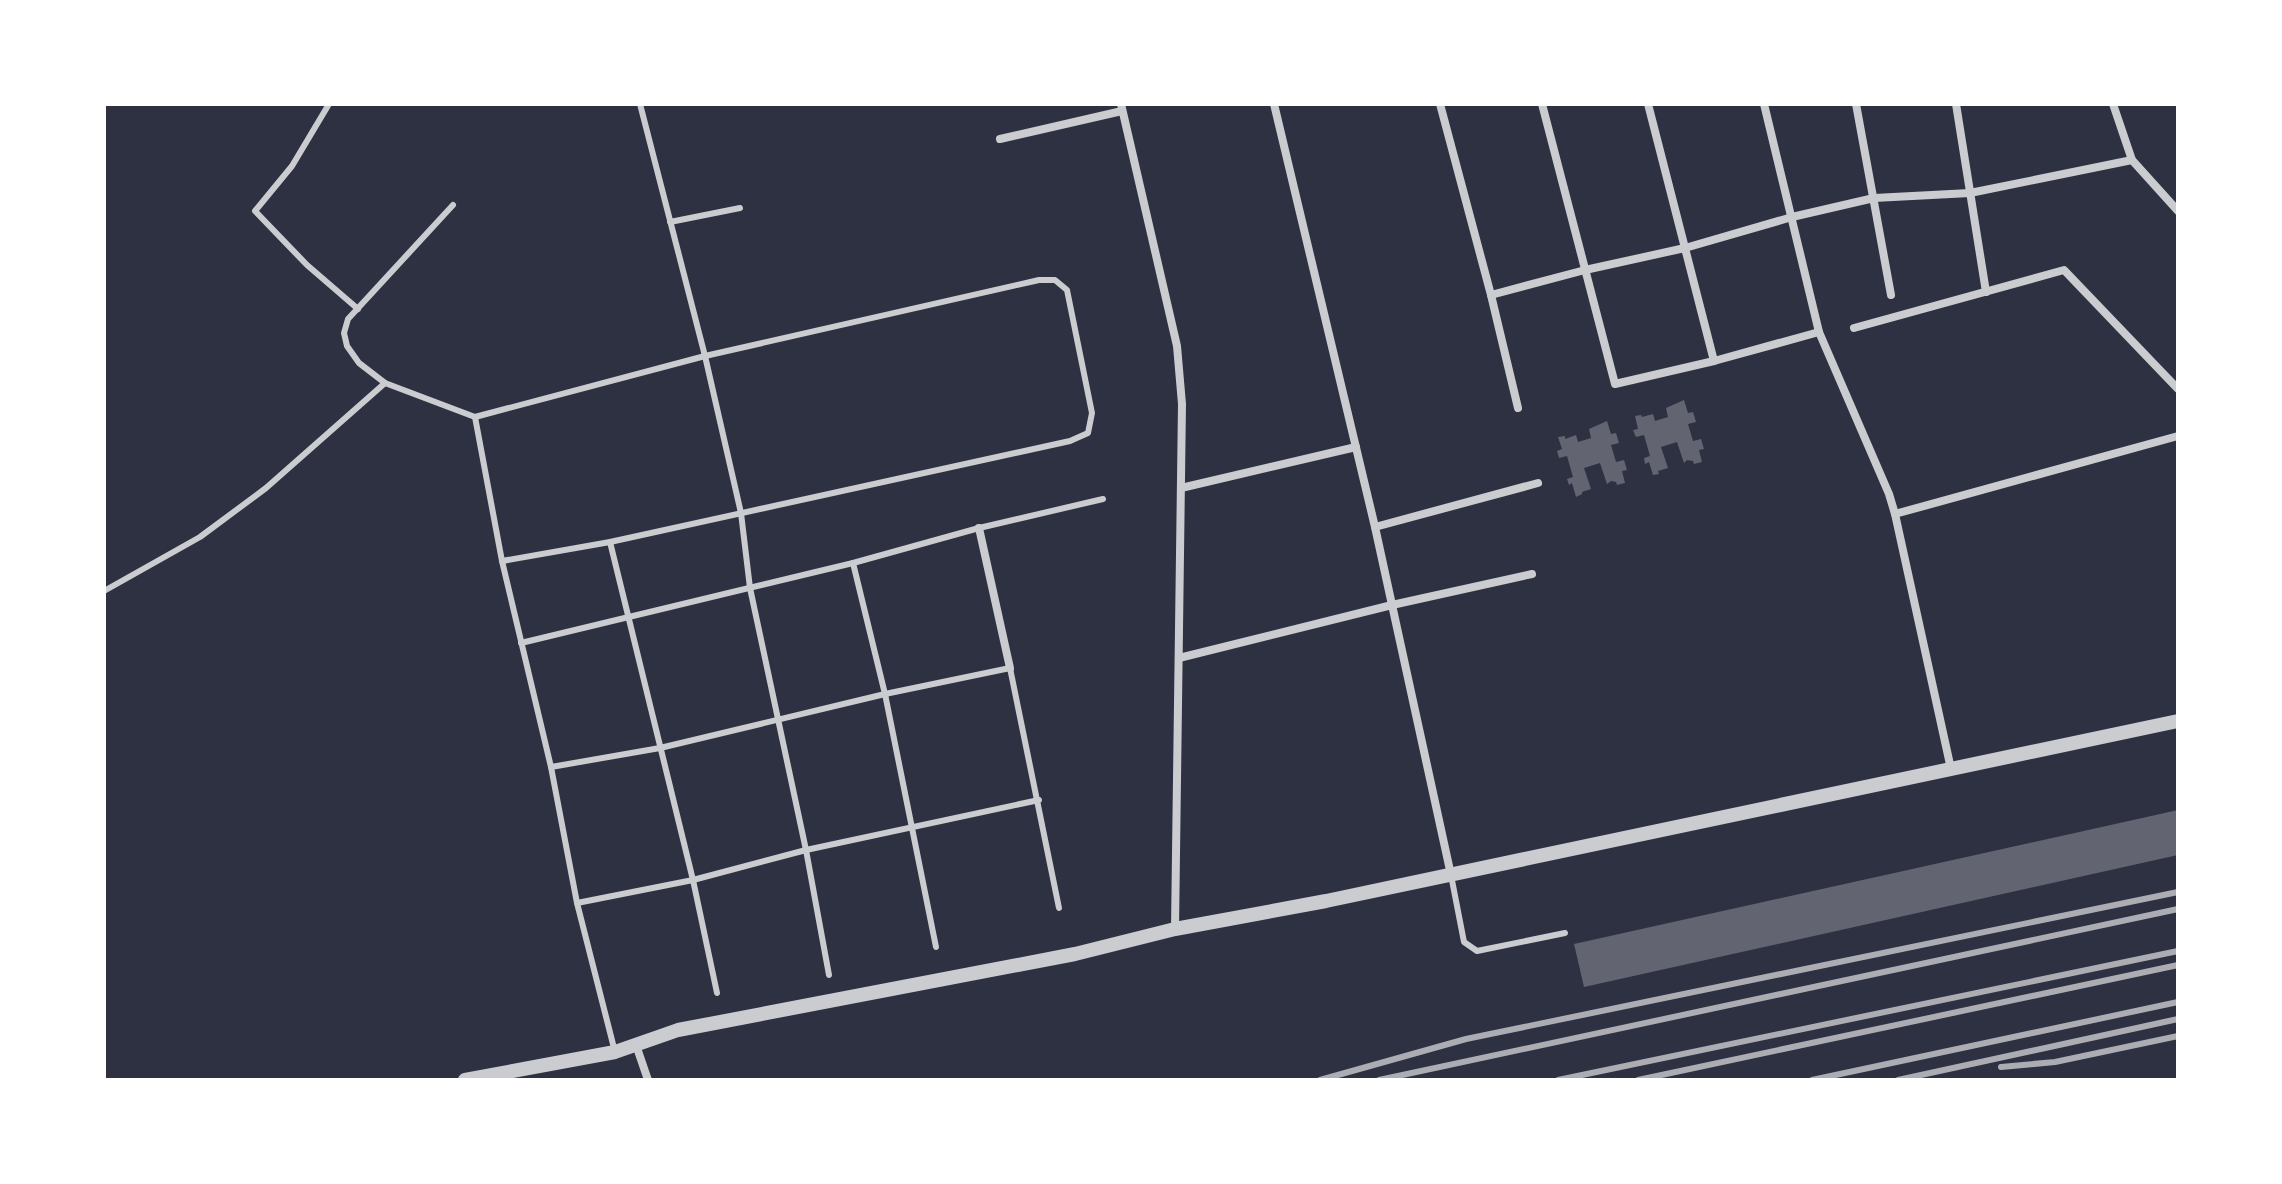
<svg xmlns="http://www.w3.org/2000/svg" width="2282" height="1184" font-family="Lato,sans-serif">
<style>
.building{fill:#626471}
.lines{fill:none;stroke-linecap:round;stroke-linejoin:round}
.service{stroke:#caccd0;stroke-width:6}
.minor{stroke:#caccd0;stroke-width:8}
.tertiary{stroke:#caccd0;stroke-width:14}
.rail{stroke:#abadb3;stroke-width:6}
</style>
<rect width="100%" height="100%" fill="#2d3142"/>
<g class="building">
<path d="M1684,400L1688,413L1693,412L1696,422L1688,424L1693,441L1701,439L1704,449L1699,450L1702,462L1694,464L1693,461L1687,460L1684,463L1677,442L1661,447L1668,468L1658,471L1659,474L1653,475L1649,462L1645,464L1644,458L1650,456L1644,435L1636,437L1633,430L1638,429L1635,416L1641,415L1642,417L1653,414L1655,421L1668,417L1666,408Z"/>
<path d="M1607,421L1611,434L1616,433L1619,443L1611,445L1616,462L1624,460L1627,470L1622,471L1625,483L1617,485L1616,482L1611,481L1607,484L1600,463L1584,468L1591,489L1582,492V494L1576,497L1572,483L1569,485L1567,479L1573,477L1567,456L1559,458L1557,451L1562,449L1558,437L1565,436V439L1576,435L1578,442L1591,438L1589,429Z"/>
<path d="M2178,810V855L1584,987L1574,944Z"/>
</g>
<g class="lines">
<g class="service">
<path d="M329,104L292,166L255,211L307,265L358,309"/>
<path d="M640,104L705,356L741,513L750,588L806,850L829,975"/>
<path d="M453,205L348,319L344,333L347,346L359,363L385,383L475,417L502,561L551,767L577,903L615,1052"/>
<path d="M670,222L740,208"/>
<path d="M475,417L705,356L1039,280H1055L1067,290L1092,413L1088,433L1070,441L610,542L502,561"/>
<path d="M610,542L693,880L717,993"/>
<path d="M853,563L885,694L936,947"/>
<path d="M104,591L200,537L266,488L385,383"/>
<path d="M521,643L853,563L979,528L1103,499"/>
<path d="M551,767L660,748L885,694L1010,668L1059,908"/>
<path d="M1451,875L1464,942L1477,951L1565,933"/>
<path d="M577,903L693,880L806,850L1039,800"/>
</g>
<g class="minor">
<path d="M1121,104L1177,346L1182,404L1175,929"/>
<path d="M1274,104L1375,527L1451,875"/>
<path d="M1440,104L1491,295L1585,270L1685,248L1792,217L1874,198L1970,193L2132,160"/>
<path d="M1542,104L1615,384L1714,361L1819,332"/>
<path d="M1648,104L1714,361"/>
<path d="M1764,104L1819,332L1889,494L1895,514L1951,769"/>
<path d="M1856,104L1891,295"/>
<path d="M1956,104L1986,292"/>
<path d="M2113,104L2132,160L2178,211"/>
<path d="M1000,139L1122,111"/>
<path d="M1491,295L1518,408"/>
<path d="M1854,328L2064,270L2178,389"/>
<path d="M1181,488L1356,447"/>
<path d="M1895,514L2178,436"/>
<path d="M1375,527L1538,483"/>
<path d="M979,528L1010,668"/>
<path d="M1179,658L1392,605L1532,574"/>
<path d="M636,1045L648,1080"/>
</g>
<path class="tertiary" d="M465,1080L615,1052L678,1030L1075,954L1175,929L1326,901L2178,721"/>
<g class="rail">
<path d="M2001,1067L2055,1062L2178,1036"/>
<path d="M1320,1080L1466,1039L2178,892"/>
<path d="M1379,1080L2178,909"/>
<path d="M1558,1080L2178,951"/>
<path d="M1638,1080L2178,965"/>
<path d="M1812,1080L2178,1002"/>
<path d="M1898,1080L2178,1019"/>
</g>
</g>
<rect width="2282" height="1184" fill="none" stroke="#ffffff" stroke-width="212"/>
</svg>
